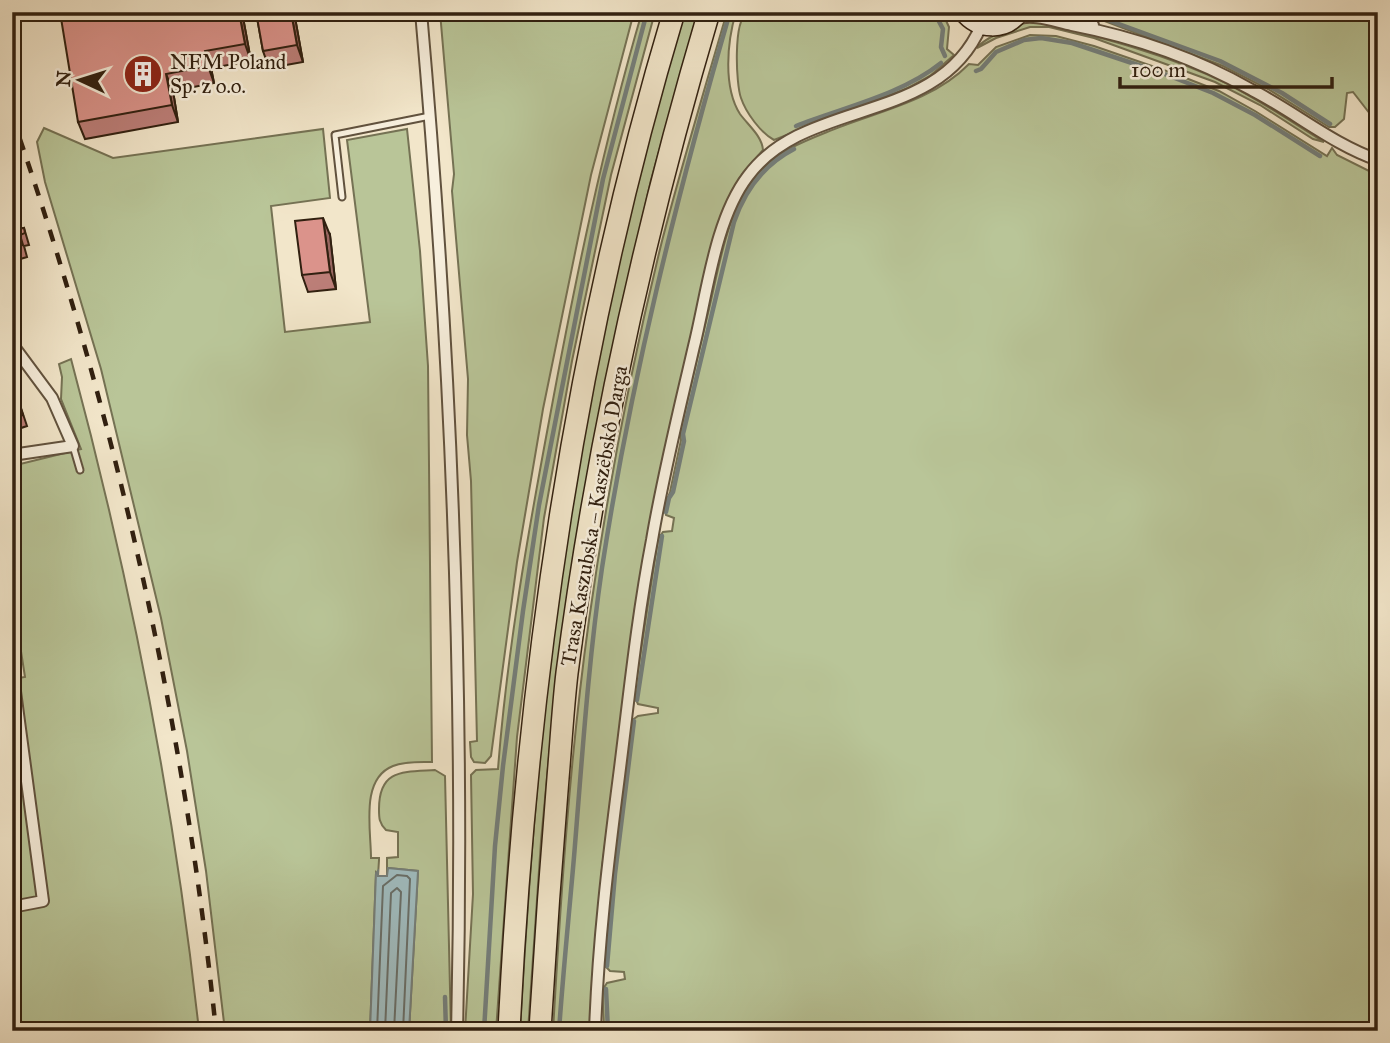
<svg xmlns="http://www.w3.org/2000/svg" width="1390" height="1043" font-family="'IM FELL Great Primer',serif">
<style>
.green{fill:#b9c598;stroke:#757254;stroke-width:2}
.water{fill:#a0bdc1;stroke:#747e7a;stroke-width:2}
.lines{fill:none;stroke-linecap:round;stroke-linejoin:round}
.shore{stroke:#686e68;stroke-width:2}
.stream{stroke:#747e7a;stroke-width:4.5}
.service-casing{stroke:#61523e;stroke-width:9}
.minor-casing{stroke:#61523e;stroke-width:14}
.secondary-casing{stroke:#312010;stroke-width:19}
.motorway-casing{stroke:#312010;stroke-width:24}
.service{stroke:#f7efdd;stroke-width:5}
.minor{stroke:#f7efdd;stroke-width:10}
.secondary{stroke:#f7efdd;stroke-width:16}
.motorway{stroke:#f2e6ca;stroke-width:21}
.rail{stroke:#312010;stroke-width:4.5;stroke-dasharray:12 12;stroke-linecap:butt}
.wall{fill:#bc7e78;stroke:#312010;stroke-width:2}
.shaded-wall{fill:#996761;stroke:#312010;stroke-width:2}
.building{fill:#db938b;stroke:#312010;stroke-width:2}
.labels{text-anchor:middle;stroke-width:5;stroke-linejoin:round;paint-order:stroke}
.poi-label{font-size:21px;fill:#312010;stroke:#f7efdd;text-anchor:start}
.street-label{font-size:21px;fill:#312010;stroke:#f7efdd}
</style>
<rect width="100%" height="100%" fill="#f2e6ca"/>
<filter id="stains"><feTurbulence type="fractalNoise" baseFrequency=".00286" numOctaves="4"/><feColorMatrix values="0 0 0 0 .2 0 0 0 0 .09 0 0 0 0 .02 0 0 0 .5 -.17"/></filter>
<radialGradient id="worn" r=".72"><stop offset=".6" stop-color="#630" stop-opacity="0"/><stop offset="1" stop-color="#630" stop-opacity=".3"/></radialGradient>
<g class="green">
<path d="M440,12H634L591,175L543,409L517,562L491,756L485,763L474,762L471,757L470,742L477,741L471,481L467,435L468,379L452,191L454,174Z"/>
<path d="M642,12H655L611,175L572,361L544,518L517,737L496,1031H465L473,894L471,775L476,770L498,769C507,651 528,533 550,416C575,281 603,145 642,12Z"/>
<path d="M684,12H698L651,180L608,369L556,682L541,841L528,1031H520C528,888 539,746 556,605C582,404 627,206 684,12Z"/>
<path d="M727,12H736C727,42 723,87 740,114C748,125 762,136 763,150L743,173L733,189L722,212L662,464L635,608L602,868L590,1031H553C561,893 570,756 589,620C607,493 631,366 662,241C682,164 705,88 727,12Z"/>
<path d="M765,12H942L949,27L947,49L954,55L930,76L908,88L774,140C761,133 746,113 741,98C736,85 733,20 747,14C752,12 758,15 763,17Z"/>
<path d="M1081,12H1378V1031H604C604,1016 602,1003 603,989L607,983L625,979L624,972L610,971L604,965L613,871L631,721L638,716L658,713V708L638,704L634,695L658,539L663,532L672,531L674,518L666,515L664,507L670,492L681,440L680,433C689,392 699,350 709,309C720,263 727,208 760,171C779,151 802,142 827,132C875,112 932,102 969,64L978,65L996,47L1030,35L1056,36L1094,46L1178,75L1219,91L1255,111L1327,156L1332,148L1337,155L1369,171L1377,123L1353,92L1347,93L1344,119L1335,127H1329L1268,89L1223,66Z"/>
<path d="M1035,21C1100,37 1167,54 1228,84C1261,101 1292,122 1324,142L1313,139L1260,105L1215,82L1094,38L1049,27H1030L996,38L977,48C985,37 1021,22 1035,21Z"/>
<path d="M44,128L113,158L323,129L330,198L271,206L285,332L370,322L347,140L407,129L420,251L428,366L432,762C420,762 405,761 393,766C360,779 371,829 371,858H379V860L378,876L376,873L370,1031H225L206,871L187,751L161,618L101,369L45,182L37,142Z"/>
<path d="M71,359C131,582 174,801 199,1031H12V679L25,677L12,594V466L81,449L61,399L62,377L59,364Z"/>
<path d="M435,770L445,776L451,1031H409L418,871L389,868L387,876V858L398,857V832L386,830C379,823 379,818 379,809C379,769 403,772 435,770Z"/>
</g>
<path class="water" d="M388,868L418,871L409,1031H370L376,873L378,871V876H387Z"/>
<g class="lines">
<g class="shore">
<path d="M377,1031L383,886L397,875L407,876L410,879L403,1031"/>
<path d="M385,1031L391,893L397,888L401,892L394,1031"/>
</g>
<g class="stream">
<path d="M934,12L943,29L941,47L945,56"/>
<path d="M1086,12L1220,61L1282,93L1330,124"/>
<path d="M976,71L981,69L996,52L1024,40L1041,38L1072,43L1162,73L1213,93L1255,115L1320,156"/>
<path d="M796,126C844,107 901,95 941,63"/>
<path d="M666,512L669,498L673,492L684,441L683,434L734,222C745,190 763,165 794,149"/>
<path d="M637,700L662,536"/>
<path d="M607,966L615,874L634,721"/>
<path d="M606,989L608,1031"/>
<path d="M445,997L446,1031"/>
<path d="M484,1031L495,846L503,766L523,611L539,505L603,179L647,12"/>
<path d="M559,1031C563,973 569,915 574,857C582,760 588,664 602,568C631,379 677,195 730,12"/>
</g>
<g class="service-casing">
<g id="service">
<path d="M342,197L335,135L430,116"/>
<path d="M73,446L80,470"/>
</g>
</g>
<g class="minor-casing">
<g id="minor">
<path d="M421,12C451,350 465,691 457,1031"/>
<path d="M1067,12L1093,25"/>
<path d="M1015,19C1034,13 1053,21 1072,25C1134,37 1197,59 1252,90C1295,112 1332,144 1378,160"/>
<path d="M12,344L52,398L73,446L12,455"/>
<path d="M12,669L43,901L12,907"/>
<path d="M595,1031C598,945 608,861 619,776C629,697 637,618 652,540C663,475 679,411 694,346C707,294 715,219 748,176C806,97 938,126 981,26"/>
</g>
</g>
<g class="secondary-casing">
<path id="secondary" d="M962,12C978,32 1006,33 1021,12"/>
</g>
<g class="motorway-casing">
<g id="motorway">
<path d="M509,1031C526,684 574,345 674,12"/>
<path d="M540,1031C545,946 551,862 558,778C561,743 563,707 567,673C596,449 645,228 709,12"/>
</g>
</g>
<use href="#service" class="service"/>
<use href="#minor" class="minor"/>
<use href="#secondary" class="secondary"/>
<use href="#motorway" class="motorway"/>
<path class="rail" d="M12,116C115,413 184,719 216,1031"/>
</g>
<g class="wall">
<path d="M242,12L251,61L211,68L214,83L173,91L178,122L85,139L78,122Z"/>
<path d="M256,12H294L303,62L269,68L263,51Z"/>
<path d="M12,227L18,229L24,228L29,245L24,246L27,257L17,260L15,253L12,254Z"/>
<path d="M330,235L336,289L308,292L302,275Z"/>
<path d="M16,393L27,426L12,431V394Z"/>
</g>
<g class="shaded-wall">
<path d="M239,12H242L251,61L245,44Z"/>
<path d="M291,12H294L303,62L297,45Z"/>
<path d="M205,51L211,68L214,83L208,66Z"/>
<path d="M166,74L173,91L178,122L172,105Z"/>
<path d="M323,218L330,235L336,289L330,272Z"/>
</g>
<g class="building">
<path d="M60,12H239L245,44L205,51L208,66L166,74L172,105L78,122Z"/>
<path d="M256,12H291L297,45L263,51Z"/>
<path d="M323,218L330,272L302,275L295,221Z"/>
<path d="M17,226L18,229L24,228L25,233L20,235L23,245L13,249L12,227Z"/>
<path d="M16,393L23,415L12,418V394Z"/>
</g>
<defs>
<g id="building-disc" transform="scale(2.0125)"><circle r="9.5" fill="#8f2418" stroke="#f7efdd"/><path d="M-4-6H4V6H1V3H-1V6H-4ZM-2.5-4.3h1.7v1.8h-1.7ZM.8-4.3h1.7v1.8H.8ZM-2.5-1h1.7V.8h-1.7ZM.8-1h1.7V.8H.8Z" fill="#fff"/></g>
</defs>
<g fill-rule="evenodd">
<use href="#building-disc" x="143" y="74"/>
</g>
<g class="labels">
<g class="poi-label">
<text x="170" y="69">NFM Poland<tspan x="170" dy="24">Sp. z o.o.</tspan></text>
</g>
<g class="street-label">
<text transform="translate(594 516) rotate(-80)" y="7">Trasa Kaszubska – Kaszëbskô Darga</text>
</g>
</g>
<rect width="1390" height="1043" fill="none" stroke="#f2e6ca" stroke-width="42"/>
<rect x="14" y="14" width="1362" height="1015" fill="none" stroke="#312010" stroke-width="3.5"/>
<rect x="21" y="21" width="1348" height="1001" fill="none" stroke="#312010" stroke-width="2"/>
<g transform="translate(80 80) rotate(274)" stroke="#f7efdd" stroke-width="5" paint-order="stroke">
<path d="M0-5L12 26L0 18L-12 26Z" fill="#312010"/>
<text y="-10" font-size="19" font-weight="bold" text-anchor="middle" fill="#312010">N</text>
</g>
<path d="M1120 77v10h212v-10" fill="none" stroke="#312010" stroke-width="3.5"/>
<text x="1131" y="77" font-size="21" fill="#312010" stroke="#f7efdd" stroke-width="5" paint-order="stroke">100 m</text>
<rect width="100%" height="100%" filter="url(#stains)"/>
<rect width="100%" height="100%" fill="url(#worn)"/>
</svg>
